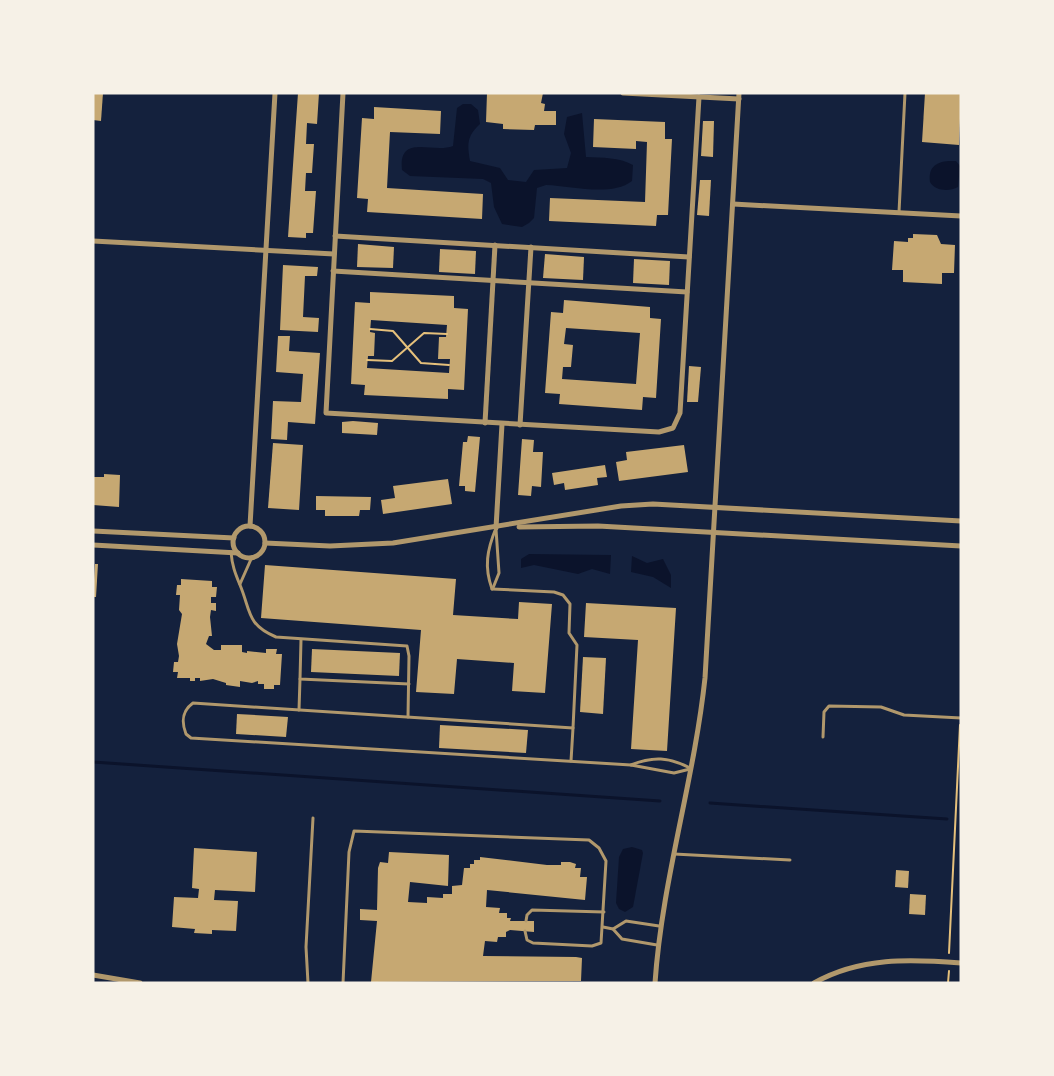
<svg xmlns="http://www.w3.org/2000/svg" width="1054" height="1076" font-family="'Times New Roman',serif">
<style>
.water{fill:#0b132b}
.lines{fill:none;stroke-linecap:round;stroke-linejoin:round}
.stream{stroke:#0b132b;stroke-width:3}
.building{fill:#c6a872;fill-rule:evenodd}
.path{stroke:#e5c07b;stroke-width:2}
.service{stroke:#b1986c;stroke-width:3}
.minor{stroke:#b1986c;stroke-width:5}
</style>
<rect width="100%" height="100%" fill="#14213d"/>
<g class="water">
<path d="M463,104H471L478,110L480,124C467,136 467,144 470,161L500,168L508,180L526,182L534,170L567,168L571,153L564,134L567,117L582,113L586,157C603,158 619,157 633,165L632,181C611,197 572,186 546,185L537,188L534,218L529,223L522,227L502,224L494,207L491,183L483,179L410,176L402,170C398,133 433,154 453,146L457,108Z"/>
<path d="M949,161H956L960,166L958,187C949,192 935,191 930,182C928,168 935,162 949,161Z"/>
<path d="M529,554L611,555L610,574L592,569L578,574L534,565L521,568V559Z"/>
<path d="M632,556L647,563L663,559L671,575V588L653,577L631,572Z"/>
<path d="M632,847L642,850L643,853L633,907L625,912L619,909L616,903L619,857L623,849Z"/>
</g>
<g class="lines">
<g class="stream">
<path d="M93,762L660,801"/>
<path d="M710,803L947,819"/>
</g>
</g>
<g class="building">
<path d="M93,93H103L101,121L93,120Z"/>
<path d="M298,93H319L317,124L307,123L306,144H314L312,173H306L305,191H316L313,233H306V238L288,237Z"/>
<path d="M487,93H543L541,103L545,104L544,111H556V125H535L534,130L503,129V124L486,122Z"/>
<path d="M925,93H961L959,145L922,142Z"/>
<path d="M374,107L441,111L440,134L390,132L387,188L483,194L482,219L367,212L368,199L357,198L362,118L374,119Z"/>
<path d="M594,119L665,122V139H672L668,215H657L656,226L549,221L550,198L645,202L647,142L636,141V149L593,147Z"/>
<path d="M703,121H714L713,157L701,156Z"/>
<path d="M700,180H711L709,216L697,215Z"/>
<path d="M913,234L937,235L941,244L955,245L954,273H942V284L903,282V270H892L894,241L908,242V238H913Z"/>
<path d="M358,244L394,247L393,268L357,267Z"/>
<path d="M440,249L476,251L475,274L439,272Z"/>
<path d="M545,254L584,257L583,280L543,278Z"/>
<path d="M634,259L670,261L669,285L633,283Z"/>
<path d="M283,265L318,267L317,276H305L303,317L319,318L318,332L280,330Z"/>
<path d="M370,292L454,296V308L468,309L464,390L448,389V399L364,395L365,385L351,384L355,302L370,303ZM371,320L447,325L446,337H439L438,359H450L449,373L367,368L368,356H374L375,333L370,332Z"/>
<path d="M564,300L650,307V318L661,319L656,398L643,397L642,410L559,404L560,394L545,393L551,312L563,313ZM566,328L640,333L636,384L562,379L563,367H571L573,345L564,344Z"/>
<path d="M278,336H290L289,351L320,353L315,424L288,422L287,440L271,439L273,401L301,402L303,374L276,372Z"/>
<path d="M689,366L701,367L698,402H687Z"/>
<path d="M353,421L378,423L377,435L342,433V422Z"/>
<path d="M468,436L480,437L475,492L465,491V486H459L463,442H467Z"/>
<path d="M522,439L534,440L533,452H543L541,487L532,486L531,496L518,495Z"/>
<path d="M273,443L303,445L299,510L268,508Z"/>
<path d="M684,445L688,472L619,481L616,462L627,460L626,452Z"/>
<path d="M605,465L607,477L597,478L598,485L565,490L564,483L554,485L552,473Z"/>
<path d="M104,474L120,475L119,507L93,505V477H104Z"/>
<path d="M448,479L452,504L383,514L381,500L395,498L393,486Z"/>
<path d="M316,496L371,497L370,510H360L359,516H325V510H316Z"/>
<path d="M95,564H98L96,597H93Z"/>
<path d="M265,565L456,579L453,615L518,619L519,602L552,604L545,693L512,691L514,663L457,659L454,694L416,692L421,630L261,618Z"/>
<path d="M181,579L212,581V587H217L216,597H211V603H216V611L211,610L210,617L212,636H209L206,644L214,650H221V645H242V652L247,653V651L266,653V649H277L276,654H282L280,685H274V689H264V684H258V681L252,683L240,681V687L226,685V683L213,679L200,681V678H195V681H190V678H177L178,672H173L174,662H178L179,656L177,644L182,614L179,610L180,595H176L177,585H181Z"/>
<path d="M586,603L676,608L667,751L631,749L638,640L584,637Z"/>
<path d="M312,649L400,653L399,676L311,672Z"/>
<path d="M583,657L606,658L603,714L580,712Z"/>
<path d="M237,714L288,717L286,737L236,734Z"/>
<path d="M440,725L528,730L526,753L439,748Z"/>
<path d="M194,848L257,852L255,892L215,890L214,900L238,901L236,931L212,930V934L194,933L195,929L172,927L174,897L198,898L199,889L192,888Z"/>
<path d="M389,852L449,855L448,886L410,882L408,902L427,903V897L443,898V894H452V886L462,885L464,868H470V864H474V860H480V857L547,865H561V862H570L576,864L575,868H581L580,877H587L585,900L487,890L486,907L500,908L499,913H507V918H511L510,921H534V932L510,930L506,932V937H498L497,942L485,941L483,956L576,957L582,958L581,981L371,982L377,921L360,920V909L377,910L378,868L380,862L388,863Z"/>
<path d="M896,870L909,871L908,888L895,887Z"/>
<path d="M910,894L926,895L925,915L909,914Z"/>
</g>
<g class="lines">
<g class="path">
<path d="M370,329L393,331L421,363L449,365"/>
<path d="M367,360L392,361L424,333L447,334"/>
<path d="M949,953L960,725"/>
<path d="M948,983L949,971"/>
</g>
<g class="service">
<path d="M899,212L905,93"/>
<path d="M231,552C232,565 235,573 240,585C251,611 246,624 276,637L407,646L409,656L408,717"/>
<path d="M240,584L252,557"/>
<path d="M493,588L499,573L496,529"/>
<path d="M492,589L554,592L563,595L570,604L569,633L577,645L573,728L193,703C182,711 181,721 186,734L191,738L631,765L674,773L690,769"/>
<path d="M492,589C484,567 487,550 496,528"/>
<path d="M301,640L300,679L409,684"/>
<path d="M299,710L300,679"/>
<path d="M823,737L824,712L829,706L881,707L904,715L961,718"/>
<path d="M571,761L573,728"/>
<path d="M631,765C653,756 669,757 690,768"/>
<path d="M674,854L790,860"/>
<path d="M526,921L527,915L532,910L604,912"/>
<path d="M603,927L613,929L622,939L657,945"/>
<path d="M613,929L626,921L659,926"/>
<path d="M308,983L306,947L313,818"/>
<path d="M343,983L349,852L354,831L589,840L599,848L606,861L601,943L592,946L533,943L527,940L525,931"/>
</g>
<g class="minor">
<path d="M343,93L326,413L659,432L673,428L680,413L699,97"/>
<path d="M623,93L739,99"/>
<path d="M733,204L961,216"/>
<path d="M335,236L689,257"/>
<path d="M93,241L334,254"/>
<path d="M333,271L687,292"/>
<path d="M485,423L495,245"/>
<path d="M520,425L531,247"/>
<path d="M250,526L275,93"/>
<circle cx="249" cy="542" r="16"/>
<path d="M519,527L598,526L961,546"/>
<path d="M496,528L502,424"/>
<path d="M93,531L234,538"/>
<path d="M265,543L330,546L393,543L621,506L653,504L961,521"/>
<path d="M93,545L238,553"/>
<path d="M93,975L140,983"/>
<path d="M655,983C662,880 694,781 705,678L739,93"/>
<path d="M814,983C860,957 910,959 961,963"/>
</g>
</g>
<rect width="1054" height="1076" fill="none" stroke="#f6f1e7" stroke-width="189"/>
</svg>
